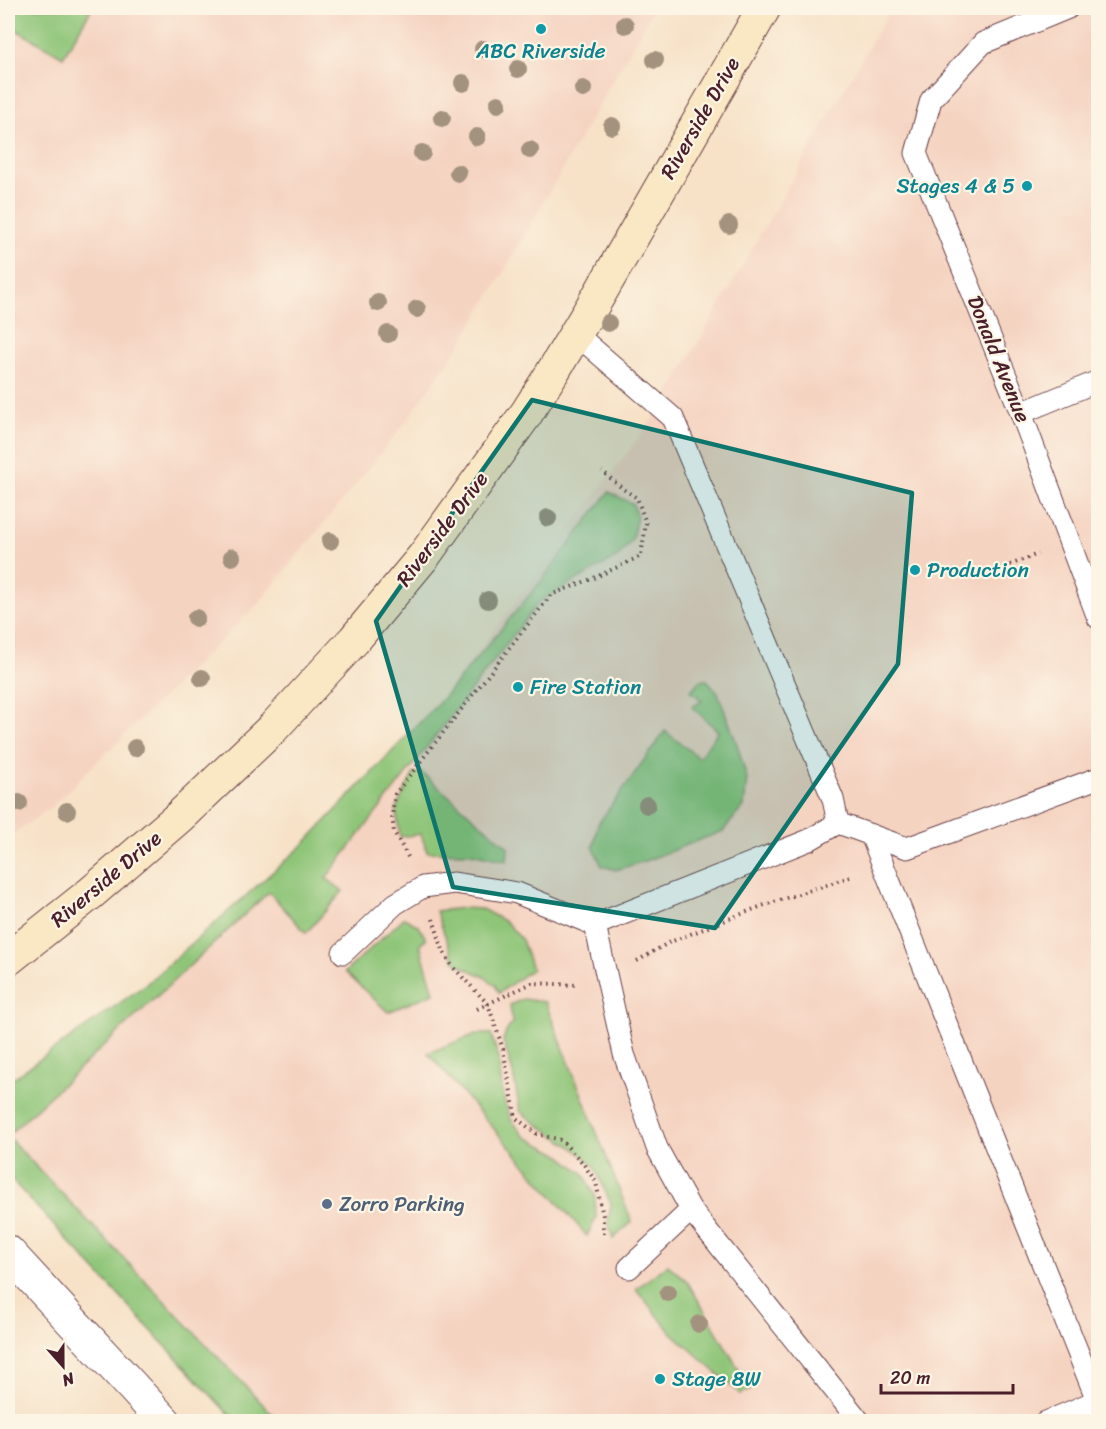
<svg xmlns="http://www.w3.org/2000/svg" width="1106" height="1429" font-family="Sriracha,sans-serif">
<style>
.built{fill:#f5d3c1}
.green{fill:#8ec578;stroke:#6c7252;stroke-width:1.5}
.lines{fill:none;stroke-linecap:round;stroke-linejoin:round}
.lane-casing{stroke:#643c43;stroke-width:23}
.street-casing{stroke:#643c43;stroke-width:35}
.secondary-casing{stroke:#643c43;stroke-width:35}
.path{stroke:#643c43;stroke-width:4;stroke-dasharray:1.5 4.5;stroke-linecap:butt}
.lane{stroke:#fff;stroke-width:21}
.street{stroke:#fff;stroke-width:33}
.secondary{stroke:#fae7c3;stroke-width:33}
.tree{fill:#a3927e}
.marked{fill:#0f766e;fill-opacity:0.2;stroke:#0f766e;stroke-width:4.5;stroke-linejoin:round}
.culture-dot{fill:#0f9aa8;stroke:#fcf5e5;stroke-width:2}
.service-dot{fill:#5c6f8a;stroke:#fcf5e5;stroke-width:2}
.labels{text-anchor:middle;stroke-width:4.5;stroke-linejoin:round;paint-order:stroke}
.culture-label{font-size:21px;fill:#0d838f;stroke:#fcf5e5;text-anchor:start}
.street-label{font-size:21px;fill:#4a1f2b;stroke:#fcf5e5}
.service-label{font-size:21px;fill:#4e5e75;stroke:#fcf5e5;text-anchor:start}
</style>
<rect width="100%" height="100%" fill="#fcf5e5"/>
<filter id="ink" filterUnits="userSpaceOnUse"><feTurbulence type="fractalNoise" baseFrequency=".0167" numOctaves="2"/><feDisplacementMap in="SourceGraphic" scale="12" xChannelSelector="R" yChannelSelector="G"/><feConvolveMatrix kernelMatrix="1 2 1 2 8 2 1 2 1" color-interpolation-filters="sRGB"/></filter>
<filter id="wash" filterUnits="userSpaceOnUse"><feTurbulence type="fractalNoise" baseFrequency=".008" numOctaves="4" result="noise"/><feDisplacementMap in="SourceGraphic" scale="24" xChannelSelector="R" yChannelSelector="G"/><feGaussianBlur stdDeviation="1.35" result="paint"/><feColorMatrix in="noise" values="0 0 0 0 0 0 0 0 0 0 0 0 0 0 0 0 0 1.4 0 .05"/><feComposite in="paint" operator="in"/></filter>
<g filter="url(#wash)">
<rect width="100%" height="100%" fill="#f7e2c8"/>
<g class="built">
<path d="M8,8H654L498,282L457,350L402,427L259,603L51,807L8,838Z"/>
<path d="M891,8H1098V1421H235L8,1176V1082L145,985L302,846L445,696L659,410Z"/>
</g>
<g class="green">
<path d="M8,8H92L63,57L8,25Z"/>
<path d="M609,492L633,504L637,517L632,540L619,556L540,601L326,878L343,891L306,933L269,892L8,1135V1082L145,985L302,846L445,696L543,579Z"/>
<path d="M707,680L718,693L738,747L747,779L744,806L723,831L645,861L616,870L602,866L593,847L598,824L665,731L699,758L718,731L692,707L702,701L691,691L699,681Z"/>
<path d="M421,772L508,847L507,861L471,853L427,852L421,834L400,837L396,809L413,774Z"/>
<path d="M463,908L482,909L506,922L522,940L532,969L499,993L495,985L483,976L463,967L454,960L436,911Z"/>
<path d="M404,918L419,926L426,939L420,945L434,993L388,1012L345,972Z"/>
<path d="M523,999L545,1002L632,1222L613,1239L608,1222L611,1204L594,1166L575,1149L534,1122L520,1111L513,1073L503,1040L506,1032L512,1023L510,1005Z"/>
<path d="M476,1034H491L499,1058L501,1081L505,1104L511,1119L524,1136L557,1153L583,1173L595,1196L596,1218L587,1236L428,1053Z"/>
<path d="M8,1137L279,1421H235L8,1176Z"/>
<path d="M668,1265L687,1281L751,1390L740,1394L670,1331L636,1289Z"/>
</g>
</g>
<g filter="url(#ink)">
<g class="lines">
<g class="lane-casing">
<g id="lane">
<path d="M1068,8L983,43L931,100L916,153L1021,413L1098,618"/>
<path d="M1021,413L1098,381"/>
<path d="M838,823L907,848L1098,778"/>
<path d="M871,835L1097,1400"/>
<path d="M595,925L624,1054L657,1148L691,1210L860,1422"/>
<path d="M343,953L395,904L423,887L454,883L517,893L595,925L809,840L838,823L833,799L673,418L576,334"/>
<path d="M629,1268L691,1210"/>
<path d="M1046,1422L1098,1400"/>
</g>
</g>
<g class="street-casing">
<path id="street" d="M8,1252L165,1422"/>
</g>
<g class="secondary-casing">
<path id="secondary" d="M8,959L91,893L179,817L271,730L354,640L424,556L526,414L552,373L599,295L764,8"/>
</g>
<g class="path">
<path d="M1010,565L1038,554"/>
<path d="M408,857L394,832L392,816L395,794L551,595L596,577L641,556L646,523L637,498L623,489L602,471"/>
<path d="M433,919L443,950L452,966L488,1004L503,1049L516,1118L537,1134L561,1140L582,1162L596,1182L603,1216V1227L605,1238"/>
<path d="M637,961L670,942L762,906L853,876"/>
<path d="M477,1009L532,983L576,985"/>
</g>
<use href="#lane" class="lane"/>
<use href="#street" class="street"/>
<use href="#secondary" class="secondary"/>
</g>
<g class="tree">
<circle cx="625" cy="25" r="9"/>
<circle cx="483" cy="49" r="9"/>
<circle cx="655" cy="60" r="9"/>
<circle cx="518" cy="69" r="9"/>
<circle cx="463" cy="83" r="9"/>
<circle cx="583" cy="89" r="9"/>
<circle cx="498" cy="104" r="9"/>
<circle cx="442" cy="118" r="9"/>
<circle cx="612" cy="126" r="9"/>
<circle cx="477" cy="137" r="9"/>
<circle cx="530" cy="150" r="9"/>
<circle cx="422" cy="153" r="9"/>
<circle cx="458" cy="173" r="9"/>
<circle cx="729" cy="225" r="9"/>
<circle cx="378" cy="303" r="9"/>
<circle cx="417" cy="309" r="9"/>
<circle cx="608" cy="323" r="9"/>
<circle cx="388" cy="334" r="9"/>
<circle cx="548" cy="518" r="9"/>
<circle cx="330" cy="541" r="9"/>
<circle cx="232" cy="557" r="9"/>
<circle cx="488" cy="600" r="9"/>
<circle cx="196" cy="618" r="9"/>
<circle cx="202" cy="678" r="9"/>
<circle cx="135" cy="748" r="9"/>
<circle cx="19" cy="803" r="9"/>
<circle cx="647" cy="805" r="9"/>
<circle cx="67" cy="811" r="9"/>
<circle cx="668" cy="1293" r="9"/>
<circle cx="699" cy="1324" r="9"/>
</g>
</g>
<path class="marked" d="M532,400L912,493L898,664L715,928L453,887L376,621Z"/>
<g class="culture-dot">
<circle cx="541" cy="29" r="6"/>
<circle cx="1027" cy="186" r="6"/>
<circle cx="915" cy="570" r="6"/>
<circle cx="518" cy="687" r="6"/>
<circle cx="660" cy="1379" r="6"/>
</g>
<circle class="service-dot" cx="327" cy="1204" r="6"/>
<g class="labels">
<g class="culture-label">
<text x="541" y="58" text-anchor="middle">ABC Riverside</text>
<text x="1015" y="193" text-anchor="end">Stages 4 &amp; 5</text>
<text x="927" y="577">Production</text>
<text x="530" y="694">Fire Station</text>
<text x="672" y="1386">Stage 8W</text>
</g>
<g class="street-label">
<text transform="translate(700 118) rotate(-60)" y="7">Riverside Drive</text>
<text transform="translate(999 359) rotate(68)" y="7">Donald Avenue</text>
<text transform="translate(442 529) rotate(-53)" y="7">Riverside Drive</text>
<text transform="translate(106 879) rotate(-40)" y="7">Riverside Drive</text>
</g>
<g class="service-label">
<text x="339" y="1211">Zorro Parking</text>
</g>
</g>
<rect width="1106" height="1429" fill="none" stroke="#fcf5e5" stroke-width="30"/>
<g transform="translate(63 1366) rotate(159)" stroke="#fcf5e5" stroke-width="4.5" paint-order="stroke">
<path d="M0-4.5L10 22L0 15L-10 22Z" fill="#4a1f2b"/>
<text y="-9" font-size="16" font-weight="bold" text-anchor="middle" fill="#4a1f2b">N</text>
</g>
<path d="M881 1384v9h132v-9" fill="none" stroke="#4a1f2b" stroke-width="3"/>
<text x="890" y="1384" font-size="18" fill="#4a1f2b" stroke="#fcf5e5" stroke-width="4.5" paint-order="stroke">20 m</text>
</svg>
